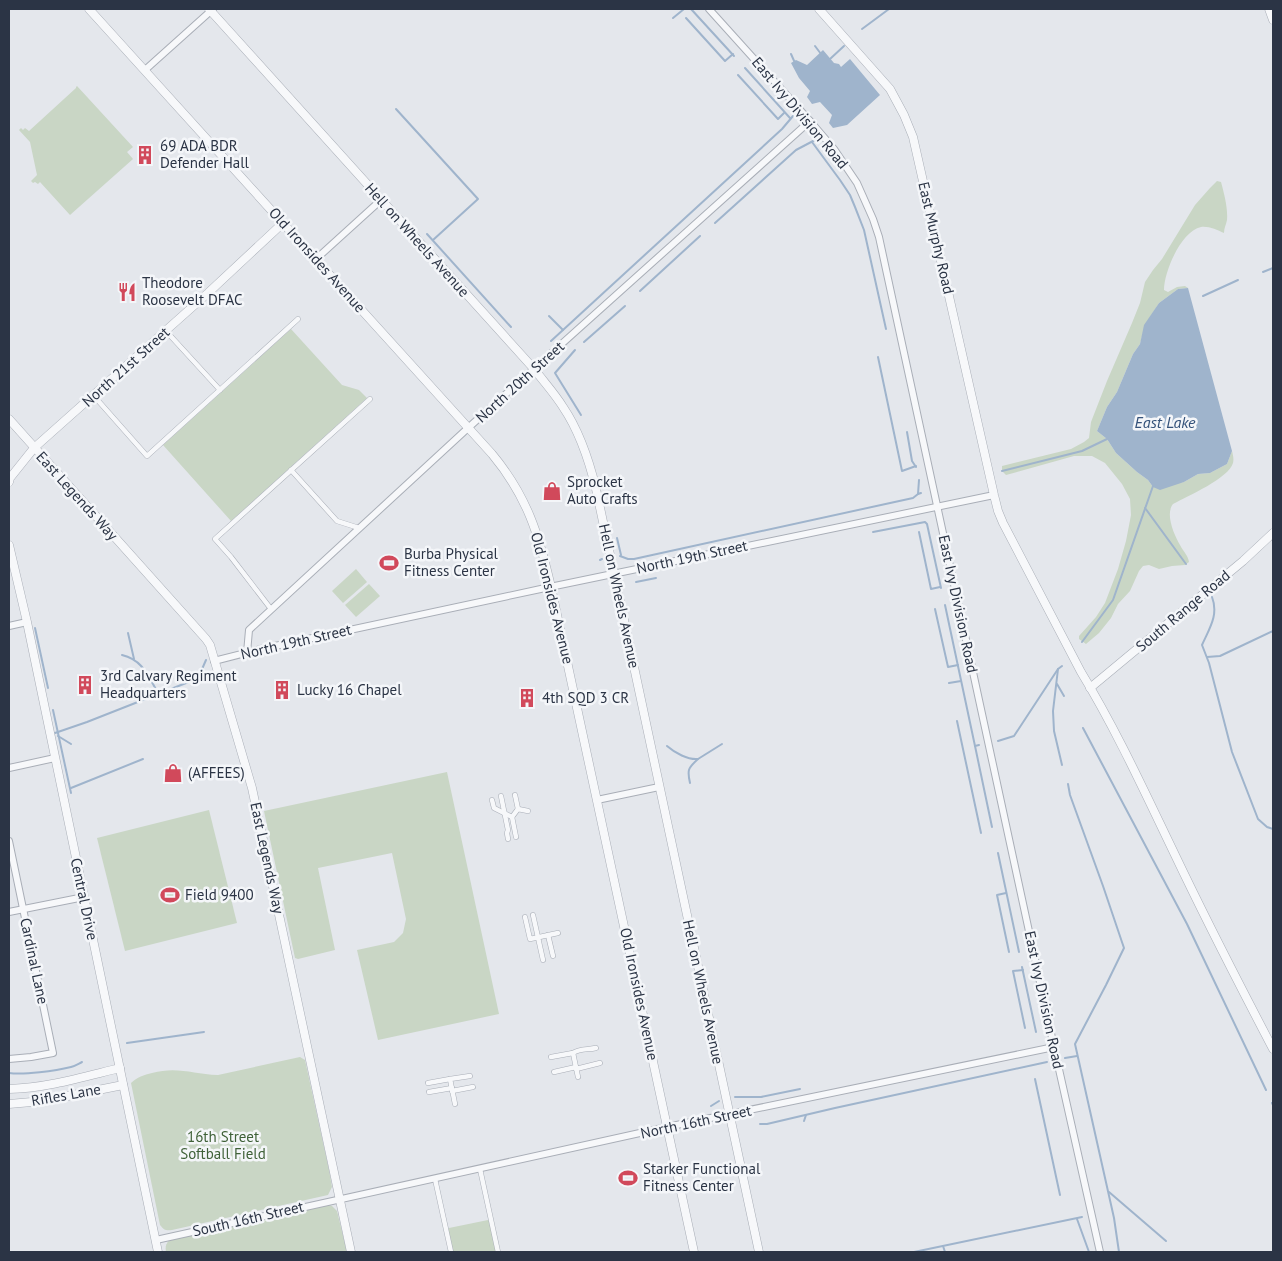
<svg xmlns="http://www.w3.org/2000/svg" width="1282" height="1261" font-family="'PT Sans',sans-serif">
<style>
.green{fill:#c9d6c5}
.water{fill:#9fb4cc}
.lines{fill:none;stroke-linecap:round;stroke-linejoin:round}
.stream{stroke:#9fb4cc;stroke-width:2}
.pedestrian-casing{stroke:#a9aeb7;stroke-width:5.5}
.minor-casing{stroke:#a9aeb7;stroke-width:8}
.tertiary-casing{stroke:#a9aeb7;stroke-width:9}
.pedestrian{stroke:#f7f8fa;stroke-width:4.5}
.minor{stroke:#f7f8fa;stroke-width:6}
.tertiary{stroke:#f7f8fa;stroke-width:8}
.labels{text-anchor:middle;stroke-width:5;stroke-linejoin:round;paint-order:stroke}
.street-label{font-size:15px;fill:#2b3445;stroke:#f4f6f9}
.poi-label{font-size:15px;fill:#2b3445;stroke:#f4f6f9;text-anchor:start}
.park-label{font-size:15px;fill:#3f6138;stroke:#f4f6f9}
.water-label{font-size:16px;font-style:italic;fill:#34527a;stroke:#f4f6f9}
</style>
<rect width="100%" height="100%" fill="#e4e7ec"/>
<g class="green">
<path d="M77,86L133,147L127,152L133,159L70,215L40,182L38,184L35,182L33,183L31,181L37,175L30,142L19,130L21,128L23,130L25,128L29,131L76,88V87Z"/>
<path d="M1217,181L1221,182C1224,193 1228,208 1227,220C1226,225 1224,228 1224,233C1217,230 1209,226 1201,227C1181,231 1164,272 1164,290L1168,292L1177,287L1185,286L1188,288L1178,289L1159,303L1145,325L1140,344L1133,354L1117,392L1107,407L1097,431L1107,439L1116,453L1137,472L1148,480L1153,487L1184,482L1198,474L1210,473L1227,464L1232,451C1233,455 1234,459 1233,463C1229,478 1188,496 1173,504C1165,514 1174,535 1180,545C1183,551 1188,555 1189,562L1185,565L1172,566L1159,569L1149,565L1143,566L1139,571L1130,591L1118,604L1111,618L1099,633L1086,644L1079,639V636L1096,617L1105,603L1118,569L1126,541L1131,515L1130,499L1122,484L1105,463L1092,456H1074L1006,475L1002,471V466L1071,449L1084,442L1089,438L1091,422L1107,381L1132,323L1140,303L1145,282L1153,270L1162,259L1195,205L1210,188Z"/>
<path d="M291,329L342,385L359,390L367,398L231,521L163,445Z"/>
<path d="M356,569L367,582L343,603L332,591Z"/>
<path d="M369,584L380,596L356,617L345,605Z"/>
<path d="M447,772L499,1014L378,1040L357,950L394,942L403,933L406,919L392,853L318,868L335,950L298,959L295,958L264,811Z"/>
<path d="M209,810L237,923L125,951L97,838Z"/>
<path d="M300,1057L305,1060L329,1170L332,1187L328,1195L172,1230C166,1231 164,1230 160,1225L131,1083C137,1077 144,1075 152,1073C177,1066 193,1074 218,1075Z"/>
<path d="M329,1205L332,1206L337,1211L347,1252H166C165,1246 166,1243 171,1239Z"/>
<path d="M488,1220L489,1221L496,1252H453L448,1229L449,1228Z"/>
</g>
<g class="water">
<path d="M823,50L834,63L839,64L841,67L850,59L880,95L847,125L833,128L829,123L832,115L820,102L812,104L807,97L810,91L799,78L791,63L796,60L807,65Z"/>
<path d="M1188,288L1232,451L1227,464L1210,473L1198,474L1184,482L1160,490L1153,487L1148,480L1137,472L1116,453L1107,439L1097,431L1107,407L1117,392L1133,354L1140,344L1144,325L1159,303L1178,289Z"/>
</g>
<g class="lines">
<g class="stream">
<path d="M691,9L734,56"/>
<path d="M673,18L684,9"/>
<path d="M686,18L725,61L733,54"/>
<path d="M862,29L889,9"/>
<path d="M815,46L821,54"/>
<path d="M791,54L795,63"/>
<path d="M830,59L844,46"/>
<path d="M745,68L790,118"/>
<path d="M738,75L778,119L784,113"/>
<path d="M396,109L478,199L433,240"/>
<path d="M812,142L840,180L850,195L855,207L864,230L886,329"/>
<path d="M715,223L796,150L815,140"/>
<path d="M427,234L511,327"/>
<path d="M1263,272L1273,268"/>
<path d="M640,291L700,236"/>
<path d="M1203,296L1238,280"/>
<path d="M549,316L563,330"/>
<path d="M551,341L782,129L793,116"/>
<path d="M584,342L625,306"/>
<path d="M575,350L555,373L581,415"/>
<path d="M878,357L902,471L916,466"/>
<path d="M907,432L912,461L916,467"/>
<path d="M1002,471L1082,451L1107,439"/>
<path d="M919,480L918,494L921,493"/>
<path d="M1145,508L1186,564"/>
<path d="M873,532L925,522L927,524L941,588"/>
<path d="M919,532L931,589L940,587"/>
<path d="M617,538L621,555"/>
<path d="M620,556L628,559H634L913,498L918,494"/>
<path d="M600,560L602,559"/>
<path d="M636,582L656,578"/>
<path d="M1212,597C1219,615 1209,629 1202,645L1209,663L1232,752L1258,819L1267,827L1273,829"/>
<path d="M945,605L975,746L979,745"/>
<path d="M935,609L948,667L958,665"/>
<path d="M35,628L48,688"/>
<path d="M128,633L134,659"/>
<path d="M1082,642L1113,600L1153,486"/>
<path d="M122,655C143,660 148,676 158,693"/>
<path d="M1207,657L1220,656L1273,631"/>
<path d="M1058,669L1053,711L1054,731L1062,765"/>
<path d="M199,676L206,660"/>
<path d="M949,683L961,681"/>
<path d="M1057,684L1064,696"/>
<path d="M53,710L71,793"/>
<path d="M957,721L981,833"/>
<path d="M1083,728L1187,924L1266,1090"/>
<path d="M55,733L87,722L209,674"/>
<path d="M58,736L71,744"/>
<path d="M998,741L1014,736L1058,669L1062,666"/>
<path d="M667,746C675,753 688,760 698,759L722,744"/>
<path d="M975,746L992,827"/>
<path d="M690,783C687,770 688,768 698,759"/>
<path d="M1068,784L1070,795L1103,886L1124,948L1106,985L1075,1044L1114,1218L1119,1252"/>
<path d="M71,788L143,759"/>
<path d="M998,853L1019,952"/>
<path d="M1006,893L997,895L1009,952"/>
<path d="M1022,967L1036,1032"/>
<path d="M1023,970L1013,971L1025,1028"/>
<path d="M127,1043L204,1032"/>
<path d="M1065,1058L1077,1056"/>
<path d="M9,1073C24,1075 55,1071 71,1067C75,1066 78,1064 82,1062"/>
<path d="M1035,1079L1060,1195"/>
<path d="M735,1097H761L800,1089"/>
<path d="M1272,1103L1273,1105"/>
<path d="M711,1106L719,1101"/>
<path d="M804,1121L806,1115"/>
<path d="M760,1124H767L835,1108L1047,1062"/>
<path d="M1109,1192L1166,1241"/>
<path d="M1077,1219L1089,1252"/>
<path d="M943,1246L945,1252"/>
<path d="M914,1252L1082,1217"/>
</g>
<g class="pedestrian-casing">
<g id="pedestrian">
<path d="M166,331L220,390"/>
<path d="M94,396L147,456L298,319"/>
<path d="M291,470L337,521L359,528"/>
<path d="M271,609L231,557L215,539L370,399"/>
<path d="M515,795L518,809"/>
<path d="M501,796L508,830L507,833L508,839"/>
<path d="M492,800L494,808L512,817L518,809L528,811"/>
<path d="M512,817L516,837"/>
<path d="M533,915L543,960"/>
<path d="M525,917L530,939L558,933"/>
<path d="M548,935L553,956"/>
<path d="M573,1053C580,1048 588,1050 596,1048"/>
<path d="M551,1057L573,1053L578,1077"/>
<path d="M576,1069L600,1063"/>
<path d="M554,1072L576,1067"/>
<path d="M428,1083L450,1079"/>
<path d="M452,1091L473,1087"/>
<path d="M429,1092L452,1088"/>
<path d="M455,1104L450,1079L470,1076"/>
<path d="M480,1169L498,1252"/>
<path d="M435,1179L451,1252"/>
</g>
</g>
<g class="minor-casing">
<g id="minor">
<path d="M709,9L810,121L834,149L857,183L873,219L879,237L1054,1047L1100,1252"/>
<path d="M145,70L213,9"/>
<path d="M316,259L381,200"/>
<path d="M9,626L27,622"/>
<path d="M247,653L249,630L468,428L810,121"/>
<path d="M214,661L261,649L550,587L994,495"/>
<path d="M9,768L55,758"/>
<path d="M597,800L659,787"/>
<path d="M9,841L53,1053L31,1057L9,1059"/>
<path d="M9,912L84,897"/>
<path d="M156,1240L667,1127L1054,1047"/>
</g>
</g>
<g class="tertiary-casing">
<g id="tertiary">
<path d="M89,9L492,454C527,496 539,535 551,587L694,1252"/>
<path d="M209,9L535,370C544,382 555,394 563,407C580,432 589,460 596,489L759,1252"/>
<path d="M819,9L890,89L904,115L913,137L994,495L998,511L1003,523L1081,672C1117,731 1146,795 1176,857C1207,922 1240,986 1273,1049"/>
<path d="M1269,9L1273,20"/>
<path d="M9,419L206,639L210,645L252,788L351,1252"/>
<path d="M9,482L10,478L34,448L208,293L283,223"/>
<path d="M9,545L27,622L158,1252"/>
<path d="M1090,688L1243,561L1273,533"/>
<path d="M9,1089C47,1088 83,1077 120,1068"/>
<path d="M9,1104L43,1101L123,1085"/>
</g>
</g>
<use href="#pedestrian" class="pedestrian"/>
<use href="#minor" class="minor"/>
<use href="#tertiary" class="tertiary"/>
</g>
<defs>
<g id="building-bare" transform="scale(1.5)"><path d="M-4-6H4V6H1V3H-1V6H-4ZM-2.5-4.3h1.7v1.8h-1.7ZM.8-4.3h1.7v1.8H.8ZM-2.5-1h1.7V.8h-1.7ZM.8-1h1.7V.8H.8Z" fill="#d1495b" stroke="#f4f6f9" stroke-width="2.5" paint-order="stroke"/></g>
<g id="restaurant-bare" transform="scale(1.5)"><path d="M-5-6h1v4h1v-4h1v4h1v-4h1v5L-1.5 .5V6h-2V.5L-5-1ZM5-6V6H3V1.5H1.5Q1.5-4 5-6Z" fill="#d1495b" stroke="#f4f6f9" stroke-width="2.5" paint-order="stroke"/></g>
<g id="shop-bare" transform="scale(1.5)"><path d="M-5-2.5h2.3a2.7 3.5 0 0 1 5.4 0H5L5.5 6h-11ZM-1.5-2.5h3a1.5 2.3 0 0 0-3 0Z" fill="#d1495b" stroke="#f4f6f9" stroke-width="2.5" paint-order="stroke"/></g>
<g id="stadium-bare" transform="scale(1.5)"><path d="M0-5a6.5 5 0 1 0 0 10a6.5 5 0 1 0 0-10ZM-3.5-1.8h7v3.6h-7Z" fill="#d1495b" stroke="#f4f6f9" stroke-width="2.5" paint-order="stroke"/></g>
</defs>
<g fill-rule="evenodd">
<use href="#building-bare" x="145" y="155"/>
<use href="#restaurant-bare" x="127" y="292"/>
<use href="#shop-bare" x="552" y="491"/>
<use href="#stadium-bare" x="389" y="563"/>
<use href="#building-bare" x="85" y="685"/>
<use href="#building-bare" x="282" y="690"/>
<use href="#building-bare" x="527" y="698"/>
<use href="#shop-bare" x="173" y="773"/>
<use href="#stadium-bare" x="170" y="895"/>
<use href="#stadium-bare" x="628" y="1178"/>
</g>
<g class="labels">
<g class="street-label">
<text transform="translate(800 113) rotate(50)" y="5">East Ivy Division Road</text>
<text transform="translate(936 238) rotate(77)" y="5">East Murphy Road</text>
<text transform="translate(417 240) rotate(48)" y="5">Hell on Wheels Avenue</text>
<text transform="translate(317 260) rotate(48)" y="5">Old Ironsides Avenue</text>
<text transform="translate(126 367) rotate(-42)" y="5">North 21st Street</text>
<text transform="translate(520 382) rotate(-42)" y="5">North 20th Street</text>
<text transform="translate(77 496) rotate(48)" y="5">East Legends Way</text>
<text transform="translate(692 557) rotate(-12)" y="5">North 19th Street</text>
<text transform="translate(619 596) rotate(78)" y="5">Hell on Wheels Avenue</text>
<text transform="translate(552 598) rotate(76)" y="5">Old Ironsides Avenue</text>
<text transform="translate(958 604) rotate(78)" y="5">East Ivy Division Road</text>
<text transform="translate(1183 611) rotate(-40)" y="5">South Range Road</text>
<text transform="translate(296 642) rotate(-13)" y="5">North 19th Street</text>
<text transform="translate(267 858) rotate(78)" y="5">East Legends Way</text>
<text transform="translate(84 899) rotate(78)" y="5">Central Drive</text>
<text transform="translate(34 961) rotate(78)" y="5">Cardinal Lane</text>
<text transform="translate(703 992) rotate(78)" y="5">Hell on Wheels Avenue</text>
<text transform="translate(639 994) rotate(78)" y="5">Old Ironsides Avenue</text>
<text transform="translate(1044 1000) rotate(78)" y="5">East Ivy Division Road</text>
<text transform="translate(66 1095) rotate(-10)" y="5">Rifles Lane</text>
<text transform="translate(696 1122) rotate(-12)" y="5">North 16th Street</text>
<text transform="translate(248 1219) rotate(-13)" y="5">South 16th Street</text>
</g>
<g class="poi-label">
<text x="160" y="151">69 ADA BDR<tspan x="160" dy="17">Defender Hall</tspan></text>
<text x="142" y="288">Theodore<tspan x="142" dy="17">Roosevelt DFAC</tspan></text>
<text x="567" y="487">Sprocket<tspan x="567" dy="17">Auto Crafts</tspan></text>
<text x="404" y="559">Burba Physical<tspan x="404" dy="17">Fitness Center</tspan></text>
<text x="100" y="681">3rd Calvary Regiment<tspan x="100" dy="17">Headquarters</tspan></text>
<text x="297" y="695">Lucky 16 Chapel</text>
<text x="542" y="703">4th SQD 3 CR</text>
<text x="188" y="778">(AFFEES)</text>
<text x="185" y="900">Field 9400</text>
<text x="643" y="1174">Starker Functional<tspan x="643" dy="17">Fitness Center</tspan></text>
</g>
<g class="park-label">
<text x="223" y="1142">16th Street<tspan x="223" dy="17">Softball Field</tspan></text>
</g>
<g class="water-label">
<text x="1165" y="428">East Lake</text>
</g>
</g>
<rect width="1282" height="1261" fill="none" stroke="#2b3445" stroke-width="20"/>
</svg>
